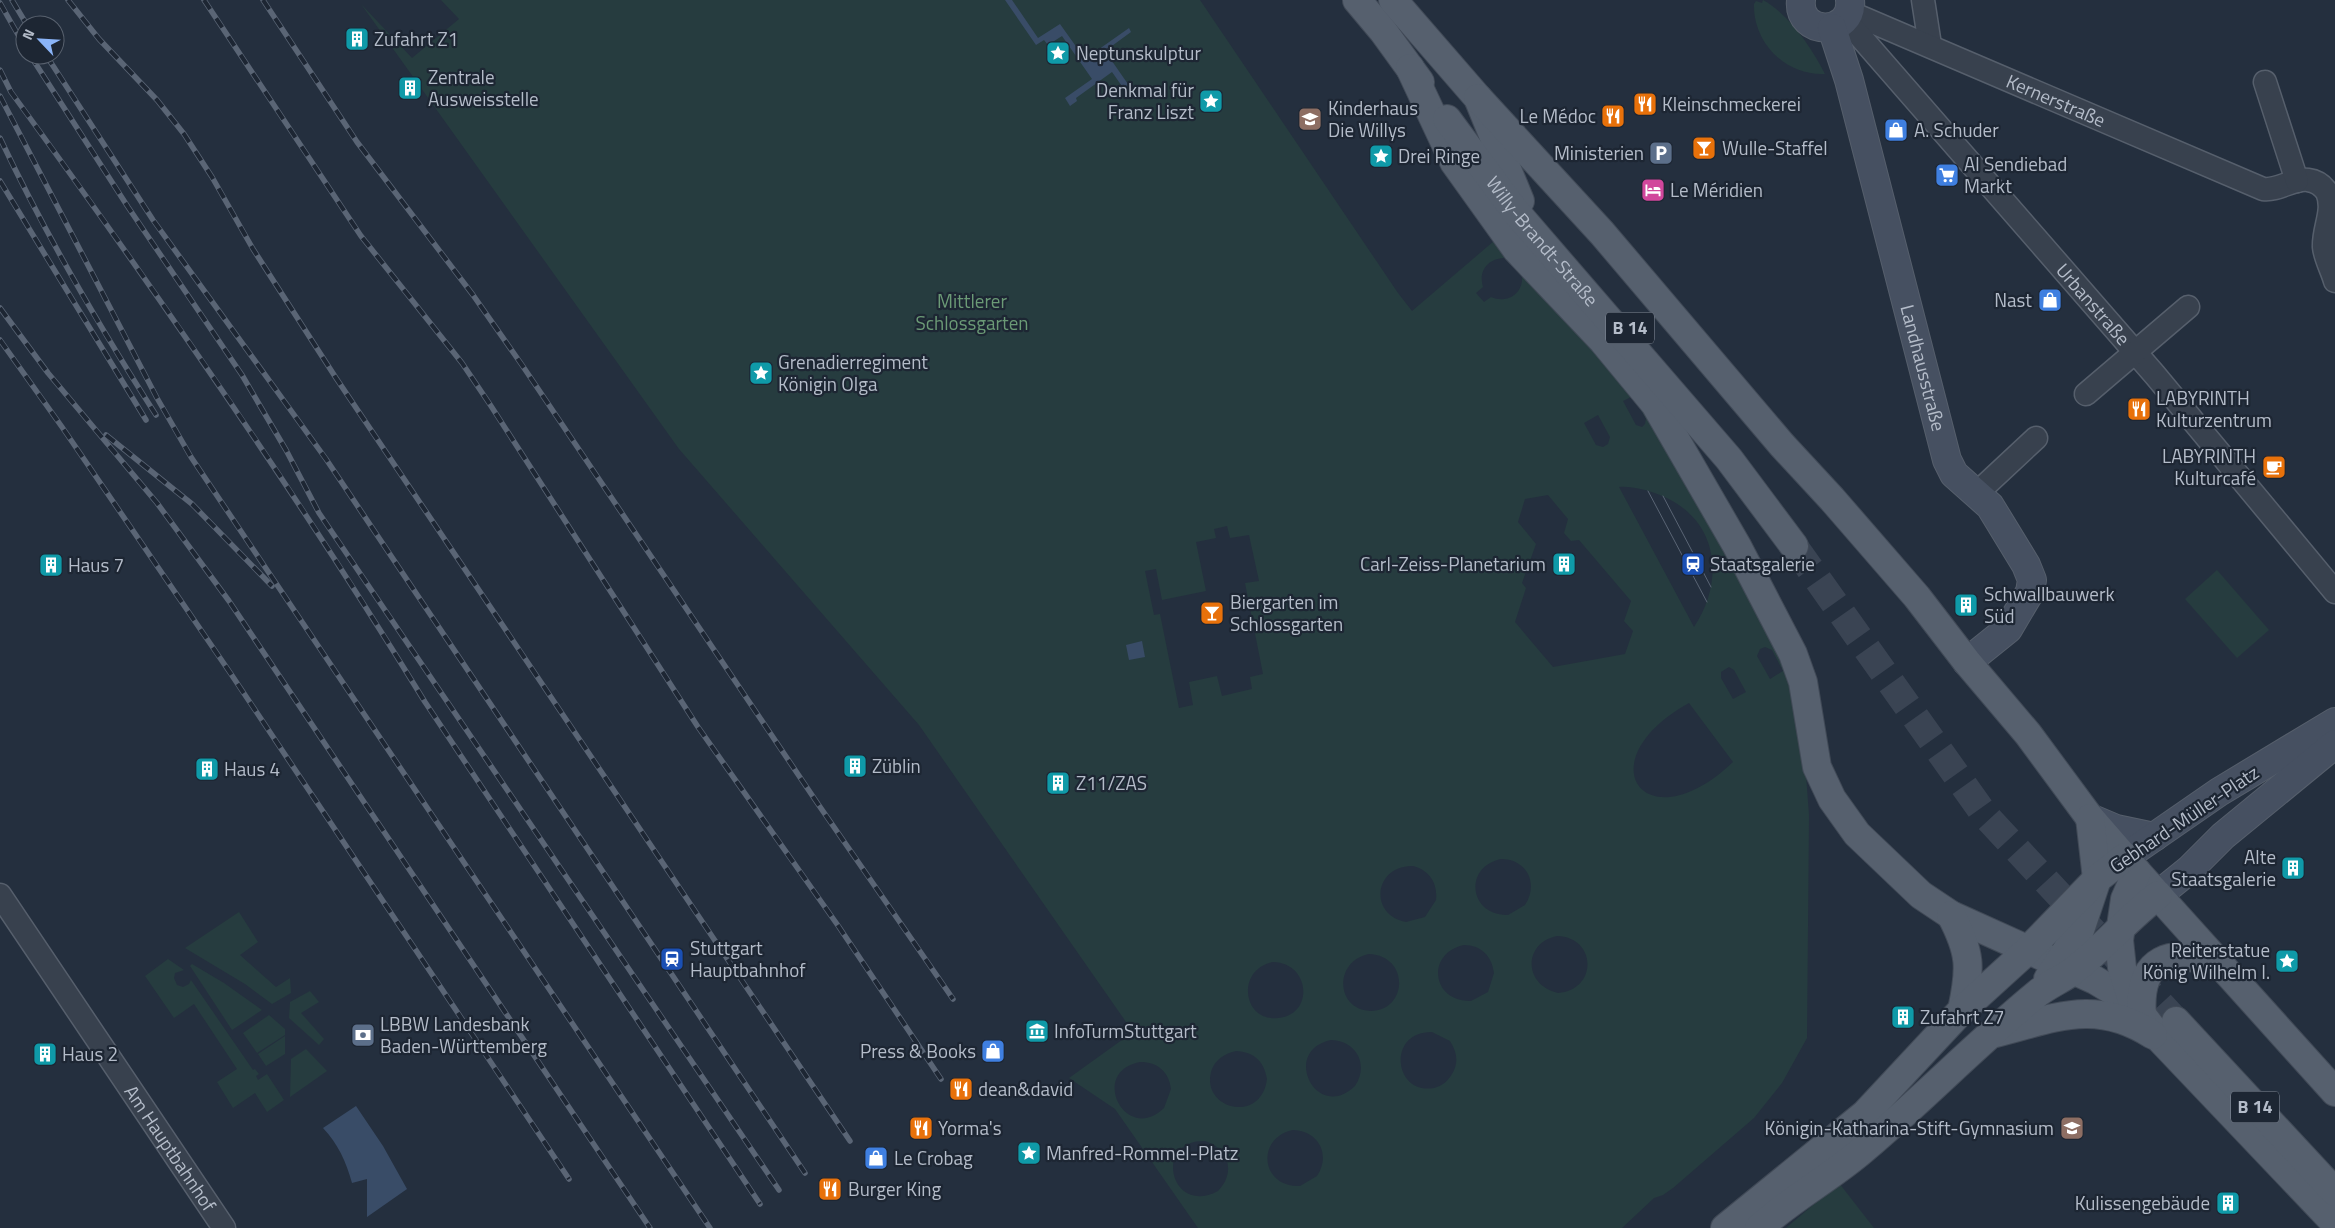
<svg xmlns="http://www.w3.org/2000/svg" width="2335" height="1228" font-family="'Titillium Web',sans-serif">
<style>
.green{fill:#263c3f;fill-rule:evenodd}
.water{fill:#394c67}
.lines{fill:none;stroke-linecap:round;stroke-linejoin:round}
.primary-tunnel{stroke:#3a4453;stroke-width:28;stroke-dasharray:28 14;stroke-linecap:butt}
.street-casing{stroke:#565f6c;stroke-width:25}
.secondary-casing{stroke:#565f6c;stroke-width:30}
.primary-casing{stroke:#414a57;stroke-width:30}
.street{stroke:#38414e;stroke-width:22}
.secondary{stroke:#465061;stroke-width:28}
.primary{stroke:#56606e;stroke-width:28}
.tram{stroke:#5a6575;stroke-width:1}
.rail-casing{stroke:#5a6575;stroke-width:5.5}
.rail{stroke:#1d2633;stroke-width:4;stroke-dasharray:11;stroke-linecap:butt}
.labels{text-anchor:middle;stroke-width:4.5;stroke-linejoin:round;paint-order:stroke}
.shield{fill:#1d2633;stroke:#878f9c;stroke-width:1}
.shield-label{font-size:18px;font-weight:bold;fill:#b4bcc9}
.poi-label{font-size:19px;fill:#b4bcc9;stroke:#1d2633;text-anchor:start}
.street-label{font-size:19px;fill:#b4bcc9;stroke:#1d2633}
.park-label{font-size:19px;fill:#6b9a76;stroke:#1d2633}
</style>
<rect width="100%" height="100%" fill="#242f3e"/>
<g class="green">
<path d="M441,0H1200L1398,293L1412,311L1501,235L1633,389L1786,660L1805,761L1809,815L1807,1038L1782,1083L1754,1118L1673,1188L1663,1195L1654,1198L1622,1228H1198L1115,1109L1069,1078L1133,1032L919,725L679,449L361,4L412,58L459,19ZM1505,258L1509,259L1522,275C1524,294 1507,304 1491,297L1484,302L1476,293L1483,287C1478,271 1488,258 1505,258ZM1633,396L1646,419L1645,424L1642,427L1636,425L1623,401ZM1598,415L1610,437L1608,444L1603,447L1596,445L1584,423ZM1619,487C1632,486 1647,490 1660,495C1718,518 1726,579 1694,627ZM1548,495L1568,519L1564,533L1571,541L1579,540L1631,601L1624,621L1633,631L1625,654L1553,667L1515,622L1526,588L1522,583L1536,544L1518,522L1525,499ZM1227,526L1230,538L1249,535L1259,581L1245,583L1263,674L1250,677L1252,689L1222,696L1217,676L1189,682L1193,705L1179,708L1160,614L1154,615L1145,571L1156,569L1162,600L1206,591L1196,542L1216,538L1214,529ZM1765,647L1772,650L1783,671L1770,679L1757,656L1760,649ZM1729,667L1734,670L1746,692L1733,699L1721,678V672ZM1689,703L1733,762C1645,846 1584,761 1689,703ZM1501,859C1527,859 1539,884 1525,905L1508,915C1469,916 1463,867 1501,859ZM1413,866C1429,870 1438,883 1436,900L1425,917L1406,922C1368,915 1374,865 1413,866ZM1557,936C1597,937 1598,990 1558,993C1523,985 1523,943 1557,936ZM1464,945C1481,945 1492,956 1494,973L1488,992L1471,1001C1431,1002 1426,953 1464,945ZM1369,954C1411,956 1407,1012 1370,1011C1335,1009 1334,961 1369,954ZM1273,962C1311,963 1314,1015 1278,1018C1242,1022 1236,969 1273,962ZM1432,1032L1450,1041C1457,1052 1459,1063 1452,1074C1448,1081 1442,1086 1434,1088C1393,1095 1387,1031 1432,1032ZM1331,1040C1357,1041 1369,1065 1355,1086C1317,1123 1280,1051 1331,1040ZM1236,1051C1254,1052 1264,1061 1267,1079C1261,1126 1198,1108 1212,1069C1216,1059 1226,1053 1236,1051ZM1140,1062C1158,1062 1169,1072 1171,1089L1164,1108C1126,1145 1088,1072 1140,1062ZM1293,1130C1319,1131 1331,1155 1317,1176L1300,1186C1261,1188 1255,1138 1293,1130ZM1205,1141C1229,1148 1236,1173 1218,1191C1171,1217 1152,1140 1205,1141Z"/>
<path d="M1763,0C1789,14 1812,48 1825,74C1786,76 1753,43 1754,4L1756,1L1762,3Z"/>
<path d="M2217,570L2269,630L2237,658L2185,599Z"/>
<path d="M239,912L258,942L240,955L276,987L290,978L291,993L272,1004L245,984L185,948Z"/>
<path d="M168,959L184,970L175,973L174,978L177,985L183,987L189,984L191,980L253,1070L255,1069L259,1074L256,1076L258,1080L267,1074L284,1100L267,1112L255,1093L233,1108L217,1082L237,1069L194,1004L174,1018L145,976Z"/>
<path d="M192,964L224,983L262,1010L232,1030L190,966Z"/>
<path d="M310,991L319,1002L301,1013L324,1039L319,1045L289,1018L290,1002Z"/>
<path d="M269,1015L285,1029V1035L257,1053L243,1033Z"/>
<path d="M285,1036V1054L266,1066L258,1054Z"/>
<path d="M306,1049L327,1071L290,1097L291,1059Z"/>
<path d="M1839,1183L1874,1228H1786Z"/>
</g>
<g class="water">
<path d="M1005,0H1012L1038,38L1060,24L1085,59L1129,28L1131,32L1105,51L1130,87L1133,85L1139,93L1131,99L1112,72L1076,98L1077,101L1070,106L1065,98L1092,79L1062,36L1048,45L1044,40L1036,45Z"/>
<path d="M1142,641L1145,657L1129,660L1126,645Z"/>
<path d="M356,1106L383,1146L407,1189L367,1217V1179L352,1183C346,1161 338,1144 323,1128Z"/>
</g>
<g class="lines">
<path class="primary-tunnel" d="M1794,546L1984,814L2176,1021"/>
<g class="street-casing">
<g id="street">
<path d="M1923,0L1930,45"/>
<path id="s1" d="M1849,12L2263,189C2279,191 2293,178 2308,180C2316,181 2323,186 2327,192C2335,211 2323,228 2324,247C2325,258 2332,270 2335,281"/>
<path id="s2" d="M1845,19L2155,375L2335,592"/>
<path d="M2265,82L2297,181"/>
<path d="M2086,394L2188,307"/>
<path d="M1977,493L2036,438"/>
<path id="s3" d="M0,895L224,1228"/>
</g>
</g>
<g class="secondary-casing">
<g id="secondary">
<path d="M1801,0C1797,37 1854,36 1850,0"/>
<path id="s4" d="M1832,28L1849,80L1947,460L1954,474L1990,506L2026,565L2032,580L2030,592L2008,629L1967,662"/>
<path d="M2090,818L2116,829L2154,837"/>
<path d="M2125,857L2219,792L2335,722"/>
<path d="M2158,895L2189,870L2223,836L2335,744"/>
</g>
</g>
<g class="primary-casing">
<g id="primary">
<path d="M1357,0L1383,31L1420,82"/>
<path d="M1393,0L1478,98L1520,201"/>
<path d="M1410,68L1454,162L1517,250L1603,341L1655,404L1737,546L1793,654L1803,682L1817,767L1832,799L1857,834L1921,895L1951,915L2095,980L2133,1003"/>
<path d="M1478,98L1602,233L1782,445L1832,499L1917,597L1967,662L2028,734L2090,818L2137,872L2335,1092"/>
<path id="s5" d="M1447,119L1515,211L1729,459L1794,546"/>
<path d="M2137,872L2125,899L2119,940L2122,968L2133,1003L2161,1040L2335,1223"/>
<path d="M1951,915C1971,953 1971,968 1962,1010"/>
<path d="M2048,979L2080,930L2097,879L2090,818"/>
<path d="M2142,1017C2137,956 2171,947 2221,965"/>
<path d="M2176,1021L2335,1192"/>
<path d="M1996,1033C2055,1018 2096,998 2153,1035"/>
<path d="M1725,1228L1865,1114L1962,1010L2028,950L2097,879L2125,857"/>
<path d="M1759,1228C1792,1198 1832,1177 1865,1148C1924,1098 1978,1042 2038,993C2048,985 2062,979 2073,971C2103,948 2128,918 2158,895"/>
</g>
</g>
<use href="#street" class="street"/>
<use href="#secondary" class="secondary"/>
<use href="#primary" class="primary"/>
<g class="tram">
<path d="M1648,491L1707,602"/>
<path d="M1663,496L1711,587"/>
</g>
<g class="rail-casing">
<g id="rail">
<path d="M12,0L27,25"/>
<path d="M68,0L99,39L157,100L184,134L212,177L253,249L336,378L850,1141"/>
<path d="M204,0L361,236L462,363L491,406L698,727L839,927L941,1079"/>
<path d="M263,0L357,142L473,295L522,365L818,804L953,999"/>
<path d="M0,3L25,47"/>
<path d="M30,55L128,207L242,375L286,450L319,513L779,1190"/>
<path d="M46,55L153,220L326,459L805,1173"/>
<path d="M0,70L11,92C156,291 296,492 425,702L760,1204"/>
<path d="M0,96L157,398L191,457L710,1228"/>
<path d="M0,138C45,234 99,326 156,415"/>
<path d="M0,181L146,420"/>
<path d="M0,308L48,373L157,503L229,601L650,1228"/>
<path d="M0,340L62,427L231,674L569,1179"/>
<path d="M106,435L192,504L272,586"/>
</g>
</g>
<use href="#rail" class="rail"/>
</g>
<defs>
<g id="building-square" transform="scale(1.25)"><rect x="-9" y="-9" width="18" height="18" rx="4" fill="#0f9aa8" stroke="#1d2633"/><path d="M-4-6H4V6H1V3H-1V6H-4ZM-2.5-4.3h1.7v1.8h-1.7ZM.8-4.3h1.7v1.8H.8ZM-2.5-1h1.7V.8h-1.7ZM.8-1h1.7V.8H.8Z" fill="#fff"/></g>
<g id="sight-square" transform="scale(1.25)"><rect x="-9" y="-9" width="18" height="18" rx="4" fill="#0f9aa8" stroke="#1d2633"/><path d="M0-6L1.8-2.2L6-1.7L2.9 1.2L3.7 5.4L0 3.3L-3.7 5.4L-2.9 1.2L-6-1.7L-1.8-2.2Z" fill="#fff"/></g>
<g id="restaurant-square" transform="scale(1.25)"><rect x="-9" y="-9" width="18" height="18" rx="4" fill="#e8710a" stroke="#1d2633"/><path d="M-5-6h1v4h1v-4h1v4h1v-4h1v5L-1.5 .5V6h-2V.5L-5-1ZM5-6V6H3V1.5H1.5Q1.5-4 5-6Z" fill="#fff"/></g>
<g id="school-square" transform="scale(1.25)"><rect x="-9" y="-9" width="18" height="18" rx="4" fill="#8d6e63" stroke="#1d2633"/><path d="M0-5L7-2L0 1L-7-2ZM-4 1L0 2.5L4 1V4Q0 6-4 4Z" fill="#fff"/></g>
<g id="shop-square" transform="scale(1.25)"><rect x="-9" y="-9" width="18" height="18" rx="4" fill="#3f7fe0" stroke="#1d2633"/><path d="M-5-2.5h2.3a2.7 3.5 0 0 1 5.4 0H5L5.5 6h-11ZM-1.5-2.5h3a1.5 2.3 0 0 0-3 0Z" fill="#fff"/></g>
<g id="bar-square" transform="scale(1.25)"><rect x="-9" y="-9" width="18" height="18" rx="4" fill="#e8710a" stroke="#1d2633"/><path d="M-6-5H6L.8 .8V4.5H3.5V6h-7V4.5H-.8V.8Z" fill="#fff"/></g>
<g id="parking-square" transform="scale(1.25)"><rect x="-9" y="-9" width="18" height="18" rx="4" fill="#5c6f8a" stroke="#1d2633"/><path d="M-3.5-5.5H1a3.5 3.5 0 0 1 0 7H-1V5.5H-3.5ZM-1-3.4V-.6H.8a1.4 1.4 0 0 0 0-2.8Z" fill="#fff"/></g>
<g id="supermarket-square" transform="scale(1.25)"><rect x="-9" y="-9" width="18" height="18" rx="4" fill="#3f7fe0" stroke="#1d2633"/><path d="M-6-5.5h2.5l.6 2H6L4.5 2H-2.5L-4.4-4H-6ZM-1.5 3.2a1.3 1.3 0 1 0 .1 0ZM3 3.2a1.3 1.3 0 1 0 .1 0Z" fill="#fff"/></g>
<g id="hotel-square" transform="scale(1.25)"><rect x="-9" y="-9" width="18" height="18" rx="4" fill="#d1479c" stroke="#1d2633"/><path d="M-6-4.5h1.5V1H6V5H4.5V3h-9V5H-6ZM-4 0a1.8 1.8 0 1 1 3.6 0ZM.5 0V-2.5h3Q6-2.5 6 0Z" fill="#fff"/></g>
<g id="cafe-square" transform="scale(1.25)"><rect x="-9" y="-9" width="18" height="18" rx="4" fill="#e8710a" stroke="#1d2633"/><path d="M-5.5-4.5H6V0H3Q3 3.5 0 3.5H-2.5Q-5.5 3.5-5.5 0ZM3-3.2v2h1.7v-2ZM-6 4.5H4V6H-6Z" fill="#fff"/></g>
<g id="station-square" transform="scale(1.25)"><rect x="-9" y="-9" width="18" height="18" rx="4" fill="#1a4fb4" stroke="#1d2633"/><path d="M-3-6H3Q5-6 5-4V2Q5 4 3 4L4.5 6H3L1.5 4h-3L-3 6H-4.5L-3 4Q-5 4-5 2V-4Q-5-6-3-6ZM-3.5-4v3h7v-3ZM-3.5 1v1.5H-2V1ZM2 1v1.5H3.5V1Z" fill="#fff"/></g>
<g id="museum-square" transform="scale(1.25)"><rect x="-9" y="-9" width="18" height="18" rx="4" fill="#0f9aa8" stroke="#1d2633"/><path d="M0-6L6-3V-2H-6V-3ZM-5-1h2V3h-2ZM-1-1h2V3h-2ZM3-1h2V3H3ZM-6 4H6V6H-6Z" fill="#fff"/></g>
<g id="bank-square" transform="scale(1.25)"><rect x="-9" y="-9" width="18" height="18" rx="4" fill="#5c6f8a" stroke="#1d2633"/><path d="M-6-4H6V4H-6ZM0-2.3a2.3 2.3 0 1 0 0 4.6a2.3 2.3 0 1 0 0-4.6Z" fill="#fff"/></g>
</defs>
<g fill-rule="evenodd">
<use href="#building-square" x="357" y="39"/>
<use href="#sight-square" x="1058" y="53"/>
<use href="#building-square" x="410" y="88"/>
<use href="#sight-square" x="1211" y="101"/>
<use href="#restaurant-square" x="1645" y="104"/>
<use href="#restaurant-square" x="1613" y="116"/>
<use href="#school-square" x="1310" y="119"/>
<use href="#shop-square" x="1896" y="130"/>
<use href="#bar-square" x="1704" y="148"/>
<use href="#parking-square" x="1661" y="153"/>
<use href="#sight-square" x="1381" y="156"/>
<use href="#supermarket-square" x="1947" y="175"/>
<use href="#hotel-square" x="1653" y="190"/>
<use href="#shop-square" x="2050" y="300"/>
<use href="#sight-square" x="761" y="373"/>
<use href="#restaurant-square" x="2139" y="409"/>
<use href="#cafe-square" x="2274" y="467"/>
<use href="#building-square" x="1564" y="564"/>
<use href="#station-square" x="1693" y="564"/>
<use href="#building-square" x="51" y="565"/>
<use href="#building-square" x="1966" y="605"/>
<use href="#bar-square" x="1212" y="613"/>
<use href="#building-square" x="855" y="766"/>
<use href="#building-square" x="207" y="769"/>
<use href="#building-square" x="1058" y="783"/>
<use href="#building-square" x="2293" y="868"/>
<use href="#station-square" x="672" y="959"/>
<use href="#sight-square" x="2287" y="961"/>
<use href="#building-square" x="1903" y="1017"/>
<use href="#museum-square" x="1037" y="1031"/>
<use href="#bank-square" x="363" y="1035"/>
<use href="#shop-square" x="993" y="1051"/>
<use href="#building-square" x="45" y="1054"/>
<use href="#restaurant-square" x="961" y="1089"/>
<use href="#restaurant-square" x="921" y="1128"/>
<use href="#school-square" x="2072" y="1128"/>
<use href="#sight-square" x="1029" y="1153"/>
<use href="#shop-square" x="876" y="1158"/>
<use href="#restaurant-square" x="830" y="1189"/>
<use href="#building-square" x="2228" y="1203"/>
</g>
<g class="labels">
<g class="shield">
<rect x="1606" y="312.5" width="48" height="31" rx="4"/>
<rect x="2231" y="1091.5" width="48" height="31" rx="4"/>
</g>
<g class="shield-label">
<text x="1630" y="334">B 14</text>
<text x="2255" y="1113">B 14</text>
</g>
<g class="poi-label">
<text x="374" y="46">Zufahrt Z1</text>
<text x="1076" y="60">Neptunskulptur</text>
<text x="428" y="84">Zentrale<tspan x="428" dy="22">Ausweisstelle</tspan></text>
<text x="1194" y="97" text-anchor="end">Denkmal für<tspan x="1194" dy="22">Franz Liszt</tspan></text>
<text x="1662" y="111">Kleinschmeckerei</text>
<text x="1328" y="115">Kinderhaus<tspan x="1328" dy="22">Die Willys</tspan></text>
<text x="1596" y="123" text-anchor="end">Le Médoc</text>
<text x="1914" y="137">A. Schuder</text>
<text x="1722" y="155">Wulle-Staffel</text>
<text x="1644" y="160" text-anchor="end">Ministerien</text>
<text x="1398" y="163">Drei Ringe</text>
<text x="1964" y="171">Al Sendiebad<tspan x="1964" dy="22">Markt</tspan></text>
<text x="1670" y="197">Le Méridien</text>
<text x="2032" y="307" text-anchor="end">Nast</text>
<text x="778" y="369">Grenadierregiment<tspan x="778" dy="22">Königin Olga</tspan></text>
<text x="2156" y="405">LABYRINTH<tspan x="2156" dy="22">Kulturzentrum</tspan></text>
<text x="2256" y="463" text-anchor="end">LABYRINTH<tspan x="2256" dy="22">Kulturcafé</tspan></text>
<text x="1546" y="571" text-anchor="end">Carl-Zeiss-Planetarium</text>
<text x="1710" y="571">Staatsgalerie</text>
<text x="68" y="572">Haus 7</text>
<text x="1984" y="601">Schwallbauwerk<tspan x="1984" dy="22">Süd</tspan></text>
<text x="1230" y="609">Biergarten im<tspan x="1230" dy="22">Schlossgarten</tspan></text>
<text x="872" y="773">Züblin</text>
<text x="224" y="776">Haus 4</text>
<text x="1076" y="790">Z11/ZAS</text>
<text x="2276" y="864" text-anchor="end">Alte<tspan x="2276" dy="22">Staatsgalerie</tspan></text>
<text x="690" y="955">Stuttgart<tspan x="690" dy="22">Hauptbahnhof</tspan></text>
<text x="2270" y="957" text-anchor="end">Reiterstatue<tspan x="2270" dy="22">König Wilhelm I.</tspan></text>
<text x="1920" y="1024">Zufahrt Z7</text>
<text x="380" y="1031">LBBW Landesbank<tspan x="380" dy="22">Baden-Württemberg</tspan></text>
<text x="1054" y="1038">InfoTurmStuttgart</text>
<text x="976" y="1058" text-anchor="end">Press &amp; Books</text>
<text x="62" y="1061">Haus 2</text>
<text x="978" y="1096">dean&amp;david</text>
<text x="938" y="1135">Yorma's</text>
<text x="2054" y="1135" text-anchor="end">Königin-Katharina-Stift-Gymnasium</text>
<text x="1046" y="1160">Manfred-Rommel-Platz</text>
<text x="894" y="1165">Le Crobag</text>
<text x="848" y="1196">Burger King</text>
<text x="2210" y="1210" text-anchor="end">Kulissengebäude</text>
</g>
<g class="street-label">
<text dy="7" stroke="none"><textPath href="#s1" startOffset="225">Kernerstraße</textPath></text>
<text dy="7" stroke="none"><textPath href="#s5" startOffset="155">Willy-Brandt-Straße</textPath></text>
<text dy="7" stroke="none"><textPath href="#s2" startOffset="378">Urbanstraße</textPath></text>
<text dy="7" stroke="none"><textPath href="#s4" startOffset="352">Landhausstraße</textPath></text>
<text transform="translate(2184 819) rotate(-34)" y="7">Gebhard-Müller-Platz</text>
<text dy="7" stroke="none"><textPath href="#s3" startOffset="305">Am Hauptbahnhof</textPath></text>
</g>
<g class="park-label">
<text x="972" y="308">Mittlerer<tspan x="972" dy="22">Schlossgarten</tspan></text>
</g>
</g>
<g transform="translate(40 40) rotate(295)"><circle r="24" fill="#1d2633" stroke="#59626f"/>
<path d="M0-4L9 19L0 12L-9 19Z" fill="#8ab4f8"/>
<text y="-8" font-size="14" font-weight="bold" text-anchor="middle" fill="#b4bcc9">N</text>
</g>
</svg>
